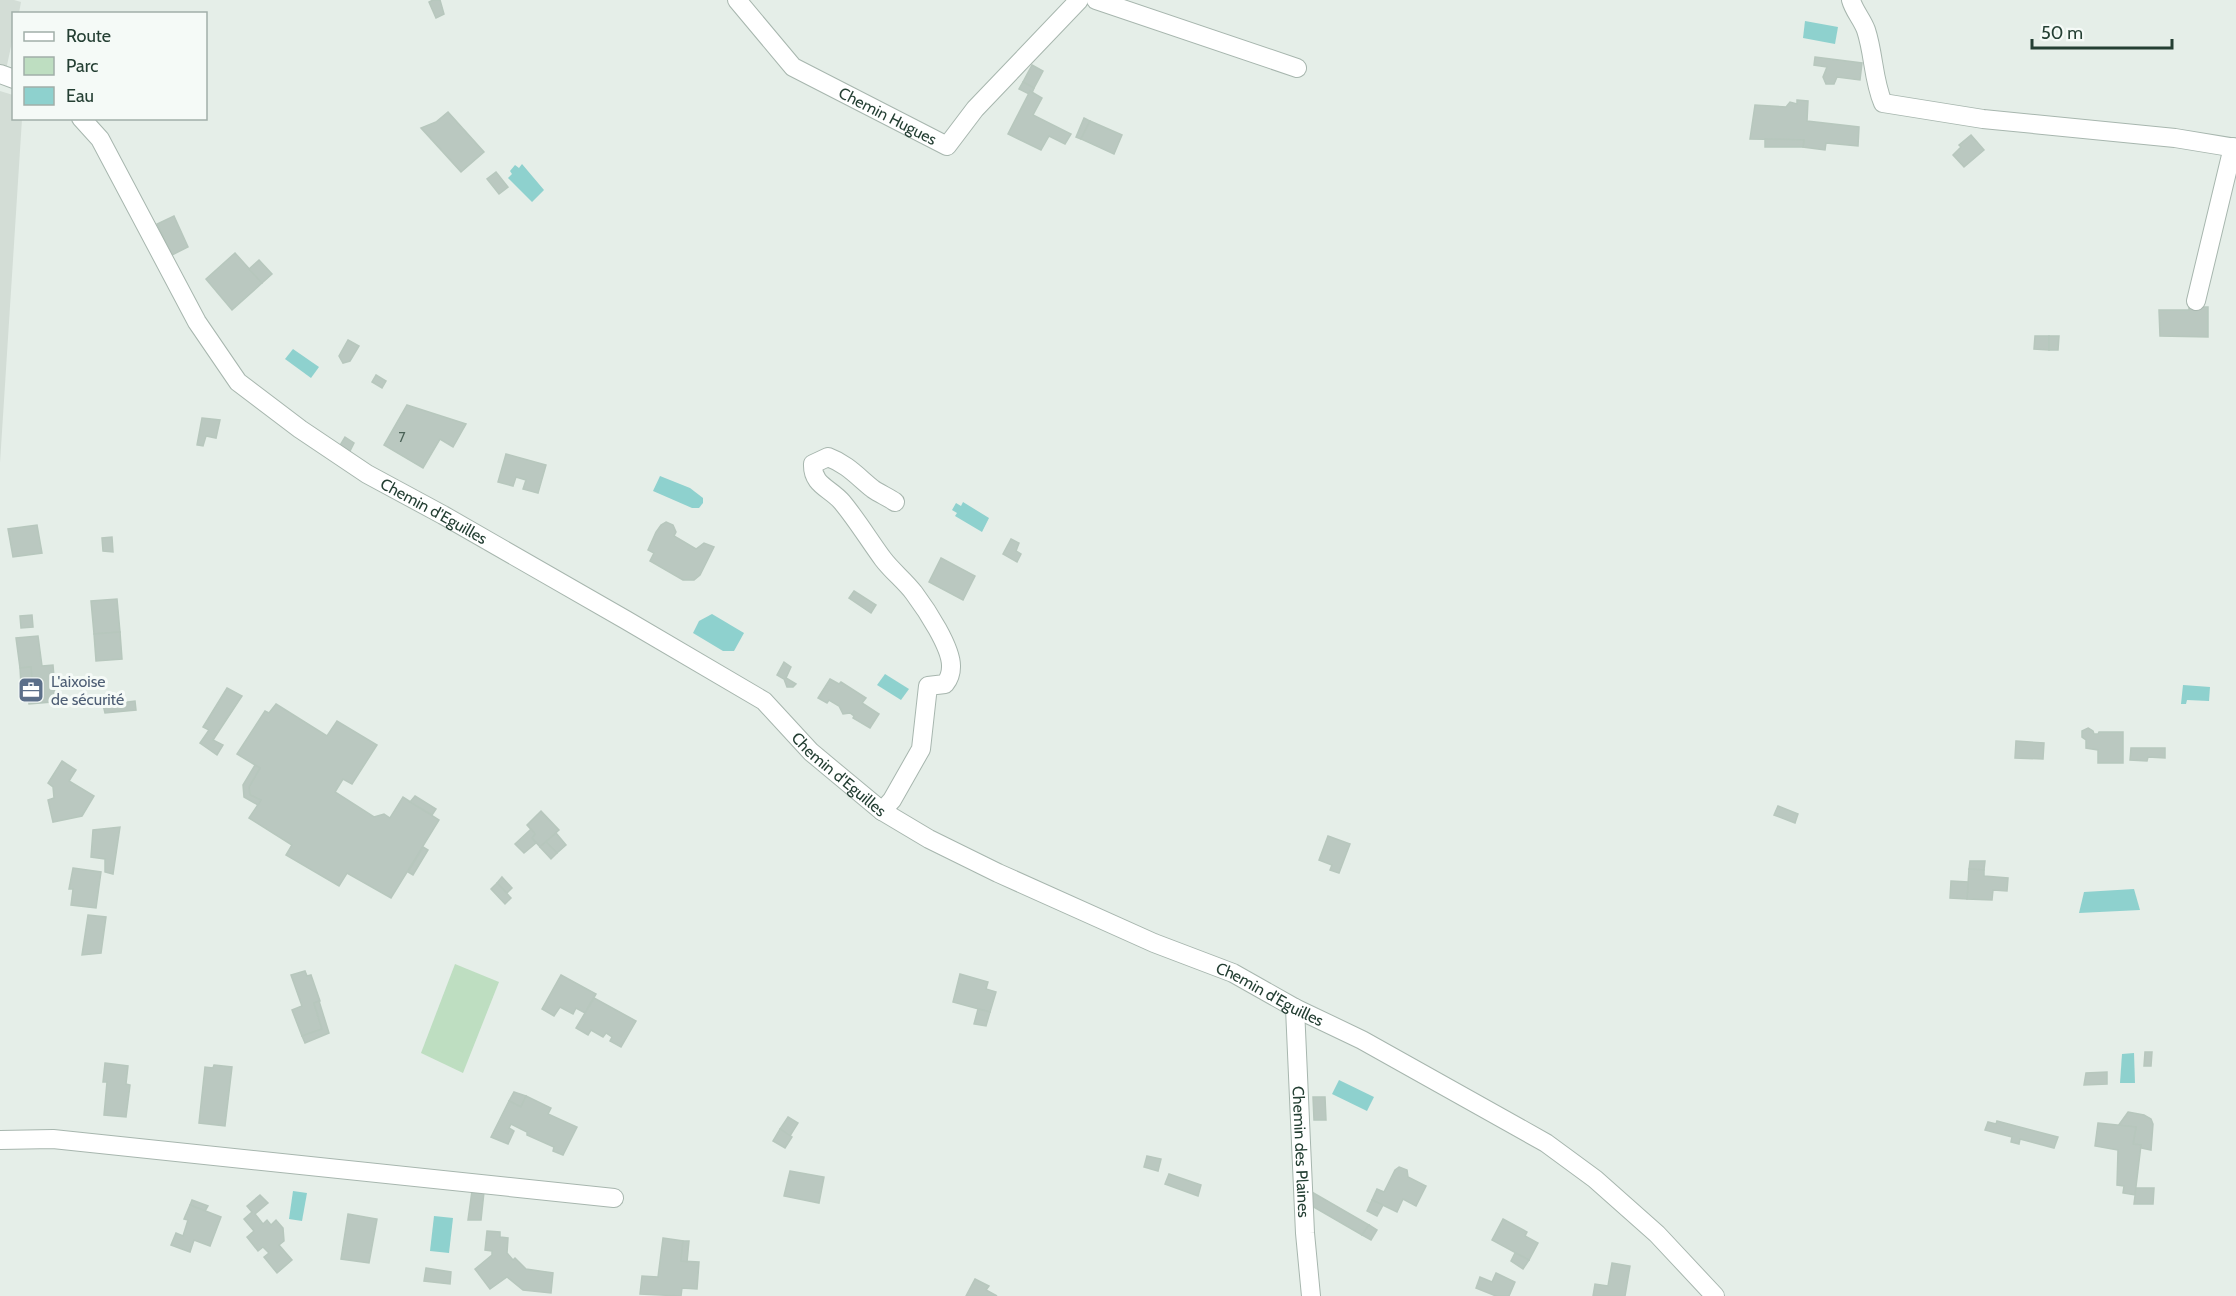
<svg xmlns="http://www.w3.org/2000/svg" width="2236" height="1296" font-family="Cabin,sans-serif">
<style>
.built{fill:#d3ddd6}
.green{fill:#bedec1}
.water{fill:#8ed1ce}
.building{fill:#bac8c0;stroke:#b7c7bd;stroke-width:1.5}
.lines{fill:none;stroke-linecap:round;stroke-linejoin:round}
.minor-casing{stroke:#a7b6ae;stroke-width:20}
.minor{stroke:#fff;stroke-width:18}
.labels{text-anchor:middle;stroke-width:6;stroke-linejoin:round;paint-order:stroke}
.number-label{font-size:14px;fill:#4a6156}
.street-label{font-size:16px;fill:#243f33;stroke:#f5faf7}
.service-label{font-size:16px;fill:#4e5e75;stroke:#f5faf7;text-anchor:start}
</style>
<rect width="100%" height="100%" fill="#e5eee8"/>
<g class="built">
<path d="M0,0H14L21,2L19,13L14,14L13,37L6,70L0,68Z"/>
<path d="M0,91L13,95L14,118L22,119L0,463Z"/>
</g>
<path class="green" d="M455,964L499,982L463,1073L421,1053Z"/>
<g class="water">
<path d="M1805,21L1838,27L1835,44L1803,38Z"/>
<path d="M522,164L544,190L532,202L508,178L512,174L510,171L515,165L519,168Z"/>
<path d="M293,349L319,367L311,378L285,359Z"/>
<path d="M660,476L690,488L703,498V503L699,508H692L653,491Z"/>
<path d="M963,502L989,518L982,532L955,516L957,513L952,510L956,503L961,506Z"/>
<path d="M712,614L744,633L734,651H723L693,633L699,621Z"/>
<path d="M885,674L909,689L901,700L877,685Z"/>
<path d="M2183,685L2210,687L2209,701L2187,700L2186,704H2181Z"/>
<path d="M2134,889L2140,910L2079,913L2084,892Z"/>
<path d="M2134,1053L2135,1083H2120L2122,1054Z"/>
<path d="M1339,1080L1374,1097L1367,1111L1332,1094Z"/>
<path d="M293,1191L307,1193L302,1221L289,1219Z"/>
<path d="M434,1216L453,1218L449,1253L430,1251Z"/>
</g>
<g class="building">
<path d="M433,0H440L444,14L436,18L429,2Z"/>
<path d="M1815,57L1862,63L1860,80L1837,77L1834,84H1826L1823,77L1827,67L1814,65Z"/>
<path d="M1032,65L1043,71L1034,88L1023,82Z"/>
<path d="M1023,82L1034,88L1032,93L1030,91L1029,94L1019,89Z"/>
<path d="M1030,91L1042,98L1033,115L1071,134L1065,144L1049,136L1041,150L1008,134Z"/>
<path d="M1797,100L1808,101L1807,121L1859,127L1858,146L1826,143L1825,150L1803,147L1804,140L1750,139L1755,105L1786,107L1790,102L1797,104Z"/>
<path d="M448,112L484,152L461,172L421,128L436,122Z"/>
<path d="M1084,118L1090,121L1081,139L1076,137Z"/>
<path d="M1090,121L1122,135L1114,154L1081,139Z"/>
<path d="M1971,135L1984,150L1964,167L1953,155L1961,147L1959,145Z"/>
<path d="M1765,139L1804,140L1803,147H1765Z"/>
<path d="M496,172L508,187L499,194L487,179Z"/>
<path d="M174,216L188,247L172,255L157,224Z"/>
<path d="M235,253L262,283L232,310L206,279Z"/>
<path d="M259,260L272,274L262,283L249,269Z"/>
<path d="M2189,307H2208V337L2160,336L2159,310H2189Z"/>
<path d="M2035,336H2049V350L2034,349Z"/>
<path d="M2049,336H2059L2058,350H2049Z"/>
<path d="M348,340L359,346L350,361L343,363L339,356Z"/>
<path d="M376,375L386,381L382,388L372,382Z"/>
<path d="M407,405L466,424L453,447L440,439L423,468L384,445Z"/>
<path d="M202,418L220,420L216,438L206,436L203,446L197,445Z"/>
<path d="M345,437L354,443L349,453L339,447Z"/>
<path d="M506,454L546,465L538,493L523,489L526,480L516,477L513,486L498,482Z"/>
<path d="M666,522L673,525L676,532L674,536L696,549L704,543L714,547L700,575L694,580H683L650,561L654,553L648,550L656,532L661,525Z"/>
<path d="M37,525L42,553L13,557L8,529Z"/>
<path d="M112,537L113,552L103,551L102,538Z"/>
<path d="M1011,539L1019,543L1016,551L1021,554L1017,562L1003,554Z"/>
<path d="M941,558L975,576L963,600L929,582Z"/>
<path d="M854,591L876,605L871,613L849,598Z"/>
<path d="M117,599L120,632L94,634L91,601Z"/>
<path d="M32,615L33,627L21,628L20,616Z"/>
<path d="M120,632L122,659L96,661L94,634Z"/>
<path d="M38,636L42,666L53,665L55,689L52,702L29,704L27,684H32L31,667L20,668L16,638Z"/>
<path d="M784,662L791,667L786,678L796,684L793,687H787L784,679L777,675Z"/>
<path d="M31,667L32,684L21,685L20,668Z"/>
<path d="M830,679L839,684L841,682L866,698L862,703L879,714L870,728L853,718L854,716L850,713L843,714L839,706L829,700L827,703L818,698Z"/>
<path d="M227,688L242,696L213,740L223,745L217,755L200,743L209,730L203,727Z"/>
<path d="M135,701L136,710L105,713L103,705Z"/>
<path d="M276,704L327,736L337,721L377,745L352,784L343,779L335,792L374,817L384,814L390,818L403,797L439,820L391,898L347,873L339,886L286,855L292,845L249,818L261,800L250,795L249,787L260,768L237,754L265,711L269,713Z"/>
<path d="M2088,728L2093,731L2094,734H2098L2099,732H2123V763H2098V750L2086,748V740L2082,737V731Z"/>
<path d="M2016,741L2044,743L2043,759L2015,758Z"/>
<path d="M2131,748H2165V758L2148,757L2147,761L2130,760Z"/>
<path d="M62,761L76,770L69,781L94,796L82,816L53,822L48,800L54,798L53,787L48,783Z"/>
<path d="M255,765L260,768L249,787L250,795L261,800L258,805L244,797L243,785Z"/>
<path d="M415,796L436,809L432,815L410,802Z"/>
<path d="M1778,806L1798,814L1795,823L1774,815Z"/>
<path d="M541,811L559,830L540,847L532,838L535,834L527,825Z"/>
<path d="M120,827L113,874L105,872V859L91,857L93,830Z"/>
<path d="M531,829L535,834L532,838L536,843L524,853L515,844Z"/>
<path d="M556,833L566,845L557,853L546,842Z"/>
<path d="M1328,836L1350,844L1339,873L1330,870L1332,865L1319,860Z"/>
<path d="M546,842L557,853L551,859L540,847Z"/>
<path d="M423,847L428,850L413,875L408,872Z"/>
<path d="M1970,861H1985L1984,870L1969,869Z"/>
<path d="M73,868L101,872L96,908L71,905L73,889H69Z"/>
<path d="M1969,869L1984,870V876L2008,878L2007,891L1993,890L1992,900L1967,899Z"/>
<path d="M502,877L512,888L507,893L497,883Z"/>
<path d="M1951,881L1968,882L1967,899L1950,898Z"/>
<path d="M497,883L511,898L505,904L491,889Z"/>
<path d="M88,915L106,917L101,953L82,955Z"/>
<path d="M305,971L307,976L311,975L320,1001L314,1003L322,1029L302,1036L292,1010L302,1006L291,975Z"/>
<path d="M960,974L988,982L986,989L996,992L990,1012L953,1002Z"/>
<path d="M561,975L596,994L585,1013L576,1008L573,1014L560,1007L554,1016L542,1009Z"/>
<path d="M594,998L636,1021L621,1047L610,1041L612,1037L606,1033L603,1037L591,1030L588,1035L576,1028Z"/>
<path d="M319,1001L329,1033L305,1043L302,1036L322,1029L314,1003Z"/>
<path d="M978,1009L990,1012L986,1026L974,1024Z"/>
<path d="M2145,1052H2152L2151,1066H2144Z"/>
<path d="M105,1063L128,1066L126,1084L130,1085L126,1117L104,1115L107,1082H103Z"/>
<path d="M214,1065L232,1067L225,1126L199,1123L205,1067L213,1068Z"/>
<path d="M2107,1072V1084L2084,1085L2086,1073Z"/>
<path d="M514,1092L526,1096L521,1107L509,1101Z"/>
<path d="M526,1096L551,1108L548,1114L577,1127L563,1155L553,1151L554,1147L527,1135V1132L511,1124L509,1128L514,1131L508,1144L491,1137L509,1101L521,1107Z"/>
<path d="M1313,1097H1325L1326,1120H1314Z"/>
<path d="M2128,1112L2144,1115L2151,1119L2153,1124L2151,1150L2141,1148V1145L2133,1144L2136,1127L2118,1126Z"/>
<path d="M788,1117L798,1123L790,1136L780,1129Z"/>
<path d="M1997,1121L2058,1137L2054,1148L2020,1139L2019,1144L2011,1142L2012,1137L1985,1130L1988,1122L1996,1124Z"/>
<path d="M2098,1123L2136,1127L2133,1144L2141,1145L2135,1195L2123,1193L2124,1186L2117,1185L2118,1150L2095,1146Z"/>
<path d="M780,1129L792,1137L785,1148L773,1141Z"/>
<path d="M1147,1156L1161,1159L1158,1171L1144,1167Z"/>
<path d="M1399,1167L1407,1170L1408,1177L1426,1186L1416,1206L1403,1199L1397,1212L1372,1200L1377,1189L1384,1192L1395,1170Z"/>
<path d="M790,1171L824,1177L819,1203L784,1196Z"/>
<path d="M1169,1174L1201,1185L1198,1196L1165,1184Z"/>
<path d="M2136,1188H2154L2153,1204H2134Z"/>
<path d="M472,1191L484,1192L481,1220H468Z"/>
<path d="M1310,1191L1369,1225L1362,1235L1312,1206Z"/>
<path d="M260,1195L268,1203L255,1214L263,1224L267,1220L271,1225L276,1220L283,1228L284,1241L279,1245L292,1260L277,1273L264,1257L269,1253L263,1247L258,1251L247,1237L254,1231L244,1219L252,1212L247,1206Z"/>
<path d="M192,1200L208,1206L205,1211L190,1205Z"/>
<path d="M1372,1200L1383,1205L1377,1216L1367,1211Z"/>
<path d="M190,1205L221,1217L210,1246L194,1240L190,1252L171,1245L176,1233L183,1236L188,1220L184,1219Z"/>
<path d="M348,1214L377,1219L369,1263L341,1259Z"/>
<path d="M1503,1219L1527,1232L1525,1236L1538,1243L1529,1260L1492,1240Z"/>
<path d="M1369,1225L1377,1230L1371,1240L1362,1235Z"/>
<path d="M487,1231L500,1232V1237L508,1238L507,1253L513,1260L515,1258L526,1269L553,1273L551,1293L523,1290L507,1277L490,1289L475,1269L492,1255V1251L485,1250Z"/>
<path d="M663,1238L683,1241L681,1261L699,1262L697,1289L682,1288L681,1296L640,1294L642,1276L658,1277Z"/>
<path d="M683,1241H689L687,1262L681,1261Z"/>
<path d="M1515,1253L1529,1260L1523,1269L1511,1261Z"/>
<path d="M1612,1263L1630,1266L1625,1296H1593L1595,1284L1608,1286Z"/>
<path d="M426,1268L451,1272L450,1284L424,1281Z"/>
<path d="M1496,1273L1515,1282L1509,1296H1496L1476,1288L1480,1277L1492,1282Z"/>
<path d="M975,1279L989,1286L986,1290L997,1296H966Z"/>
</g>
<g class="lines">
<g class="minor-casing">
<g id="minor">
<path id="s1" d="M737,0L793,67L947,146L975,109L1079,0"/>
<path d="M1096,0L1297,68"/>
<path d="M1851,0C1854,11 1862,19 1866,30C1874,54 1873,80 1883,103L1983,119L2175,138L2236,148"/>
<path d="M0,74L14,79"/>
<path id="s2" d="M81,118L100,139L197,322L238,382L300,429L367,474L443,515L626,620L764,701L811,752L882,811L929,839L998,873L1154,943L1233,973L1295,1008L1362,1040L1546,1143L1595,1179L1657,1234L1715,1296"/>
<path d="M2196,301L2233,147"/>
<path d="M882,811L892,800L921,749L928,686L945,684C949,679 951,674 951,667C952,648 926,609 914,593C905,581 892,571 883,559C869,540 857,520 842,502C830,488 812,485 813,464L828,457C847,464 858,477 873,489C880,494 888,497 895,502"/>
<path id="s3" d="M1295,1008L1305,1233L1311,1296"/>
<path d="M0,1140L53,1139L614,1198"/>
</g>
</g>
<use href="#minor" class="minor"/>
</g>
<defs>
<g id="office-square" transform="scale(1.35)"><rect x="-9" y="-9" width="18" height="18" rx="4" fill="#5c6f8a" stroke="#f5faf7"/><path d="M-6-3h4V-5.5h4V-3h4V5H-6ZM-1-4.5V-3h2v-1.5ZM-6 0V1H6V0Z" fill="#fff"/></g>
</defs>
<g fill-rule="evenodd">
<use href="#office-square" x="31" y="690"/>
</g>
<g class="labels">
<g class="number-label">
<text x="402" y="442">7</text>
</g>
<g class="street-label">
<text dy="6" stroke="none"><textPath href="#s1" startOffset="194">Chemin Hugues</textPath></text>
<text dy="6" stroke="none"><textPath href="#s2" startOffset="543">Chemin d'Eguilles</textPath></text>
<text dy="6" stroke="none"><textPath href="#s2" startOffset="1029">Chemin d'Eguilles</textPath></text>
<text dy="6" stroke="none"><textPath href="#s2" startOffset="1515">Chemin d'Eguilles</textPath></text>
<text dy="6" stroke="none"><textPath href="#s3" startOffset="144">Chemin des Plaines</textPath></text>
</g>
<g class="service-label">
<text x="51" y="687">L'aixoise<tspan x="51" dy="18">de sécurité</tspan></text>
</g>
</g>
<rect x="12" y="12" width="195" height="108" fill="#f5faf7" stroke="#a1afa9" stroke-width="1.5"/>
<rect x="24" y="32" width="30" height="9" fill="#ffffff" stroke="#a1afa9" stroke-width="1.5"/>
<text x="66" y="42" font-size="18" fill="#243f33">Route</text>
<rect x="24" y="57" width="30" height="18" fill="#bedec1" stroke="#a1afa9" stroke-width="1.5"/>
<text x="66" y="72" font-size="18" fill="#243f33">Parc</text>
<rect x="24" y="87" width="30" height="18" fill="#8ed1ce" stroke="#a1afa9" stroke-width="1.5"/>
<text x="66" y="102" font-size="18" fill="#243f33">Eau</text>
<path d="M2032 39v9h140v-9" fill="none" stroke="#243f33" stroke-width="3"/>
<text x="2041" y="39" font-size="18" fill="#243f33" stroke="#f5faf7" stroke-width="4.5" paint-order="stroke">50 m</text>
</svg>
